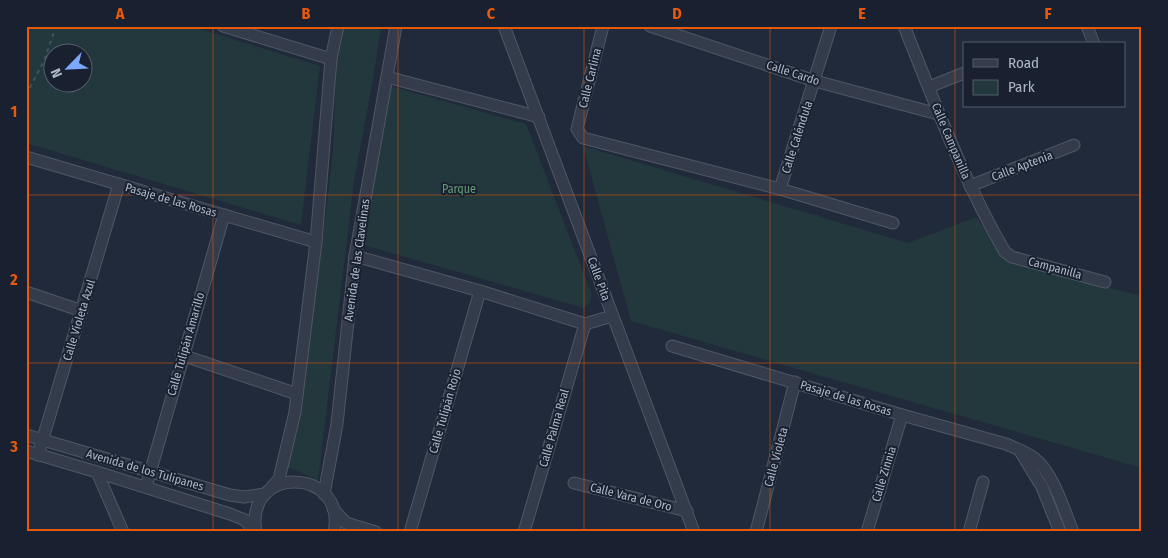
<svg xmlns="http://www.w3.org/2000/svg" width="1168" height="558" font-family="'Fira Sans Condensed',sans-serif">
<style>
.green{fill:#22383c;fill-rule:evenodd}
.lines{fill:none;stroke-linecap:round;stroke-linejoin:round}
.minor-casing{stroke:#4f5766;stroke-width:13}
.path{stroke:#40555a;stroke-width:2;stroke-dasharray:4 4;stroke-linecap:butt}
.minor{stroke:#343c4b;stroke-width:11}
.grid{fill:none;stroke:#e8590c;stroke-width:1;stroke-opacity:0.55}
.labels{text-anchor:middle;stroke-width:4;stroke-linejoin:round;paint-order:stroke}
.street-label{font-size:12px;fill:#afb7c8;stroke:#192130}
.park-label{font-size:12px;fill:#649a73;stroke:#192130}
.neatline{fill:none;stroke:#e8590c;stroke-width:2}
.grid-label{font-size:16px;text-anchor:middle;font-weight:bold;fill:#e8590c}
</style>
<rect width="100%" height="100%" fill="#202a3b"/>
<g class="green">
<path d="M26,26H190L320,66L301,225L26,143ZM52,52H82V82H52Z"/>
<path d="M342,26H381L373,80L354,181L318,481L291,468L285,471L302,393L323,238L333,151L337,53Z"/>
<path d="M386,85L526,124L592,295L590,302L584,308L360,244Z"/>
<path d="M583,146L908,243L976,217L1008,262L1142,296V468L631,321Z"/>
</g>
<g class="lines">
<g class="minor-casing">
<g id="minor">
<path d="M223,26L331,59"/>
<path d="M504,26L694,532"/>
<path d="M603,26L577,129L583,138L780,189L893,223"/>
<path d="M650,26L815,81L938,114"/>
<path d="M904,26C935,103 963,180 1005,252L1012,257L1105,282"/>
<path d="M1087,26L1094,44"/>
<path d="M387,77L539,117"/>
<path d="M929,87L964,73"/>
<path d="M26,157L316,242"/>
<path d="M970,186L1074,145"/>
<path d="M780,189L831,26"/>
<path d="M355,256L480,291L585,324L612,316"/>
<path d="M26,292L82,311"/>
<path d="M672,346L902,415L1006,444C1015,448 1026,452 1034,458C1053,472 1064,510 1073,532"/>
<path d="M182,355L297,394"/>
<path d="M26,435L230,495L244,497L265,494"/>
<path d="M26,451L97,472L230,514L245,520L255,532"/>
<path d="M1020,451L1042,487L1060,532"/>
<path d="M38,455L119,184"/>
<path d="M97,472L123,532"/>
<path d="M574,483L687,511"/>
<path d="M146,487L224,215"/>
<path d="M271,488L279,479L295,412L316,242L331,59L338,26"/>
<path d="M324,494L337,424L355,256L396,26"/>
<path d="M333,509L346,523L376,532"/>
<path d="M256,532C244,463 348,468 334,532"/>
<path d="M410,532L480,291"/>
<path d="M524,532L585,324"/>
<path d="M756,532L795,382"/>
<path d="M867,532L902,415"/>
<path d="M969,532L983,482"/>
</g>
</g>
<path class="path" d="M26,95L44,61L56,26"/>
<use href="#minor" class="minor"/>
</g>
<path class="grid" d="M213,26V532M398,26V532M584,26V532M770,26V532M955,26V532M26,195H1142M26,363H1142"/>
<g class="labels">
<g class="street-label">
<text transform="translate(793 73) rotate(18)" y="4">Calle Cardo</text>
<text transform="translate(590 78) rotate(-76)" y="4">Calle Carlina</text>
<text transform="translate(797 137) rotate(-72)" y="4">Calle Caléndula</text>
<text transform="translate(951 141) rotate(67)" y="4">Calle Campanilla</text>
<text transform="translate(1022 166) rotate(-21)" y="4">Calle Aptenia</text>
<text transform="translate(171 200) rotate(16)" y="4">Pasaje de las Rosas</text>
<text transform="translate(357 260) rotate(-82)" y="4">Avenida de las Clavelinas</text>
<text transform="translate(1055 268) rotate(15)" y="4">Campanilla</text>
<text transform="translate(599 279) rotate(70)" y="4">Calle Pita</text>
<text transform="translate(79 320) rotate(-73)" y="4">Calle Violeta Azul</text>
<text transform="translate(186 344) rotate(-74)" y="4">Calle Tulipán Amarillo</text>
<text transform="translate(846 398) rotate(17)" y="4">Pasaje de las Rosas</text>
<text transform="translate(445 411) rotate(-74)" y="4">Calle Tulipán Rojo</text>
<text transform="translate(554 428) rotate(-74)" y="4">Calle Palma Real</text>
<text transform="translate(776 457) rotate(-75)" y="4">Calle Violeta</text>
<text transform="translate(145 470) rotate(16)" y="4">Avenida de los Tulipanes</text>
<text transform="translate(884 474) rotate(-73)" y="4">Calle Zinnia</text>
<text transform="translate(631 497) rotate(14)" y="4">Calle Vara de Oro</text>
</g>
<g class="park-label">
<text x="459" y="193">Parque</text>
</g>
</g>
<rect width="1168" height="558" fill="none" stroke="#192130" stroke-width="55"/>
<rect x="963" y="42" width="162" height="65" fill="#192130" stroke="#555d6d"/>
<rect x="973" y="59" width="25" height="8" fill="#343c4b" stroke="#555d6d"/>
<text x="1008" y="68" font-size="15" fill="#afb7c8">Road</text>
<rect x="973" y="80" width="25" height="15" fill="#22383c" stroke="#555d6d"/>
<text x="1008" y="92" font-size="15" fill="#afb7c8">Park</text>
<g transform="translate(68 68) rotate(246)"><circle r="24" fill="#192130" stroke="#555d6d"/>
<path d="M0-4L9 19L0 12L-9 19Z" fill="#7ca8ff"/>
<text y="-8" font-size="14" font-weight="bold" text-anchor="middle" fill="#afb7c8">N</text>
</g>
<rect x="28" y="28" width="1112" height="502" class="neatline"/>
<g class="grid-label">
<text x="120" y="19">A</text>
<text x="306" y="19">B</text>
<text x="491" y="19">C</text>
<text x="677" y="19">D</text>
<text x="862" y="19">E</text>
<text x="1048" y="19">F</text>
<text x="14" y="117">1</text>
<text x="14" y="285">2</text>
<text x="14" y="452">3</text>
</g>
</svg>
